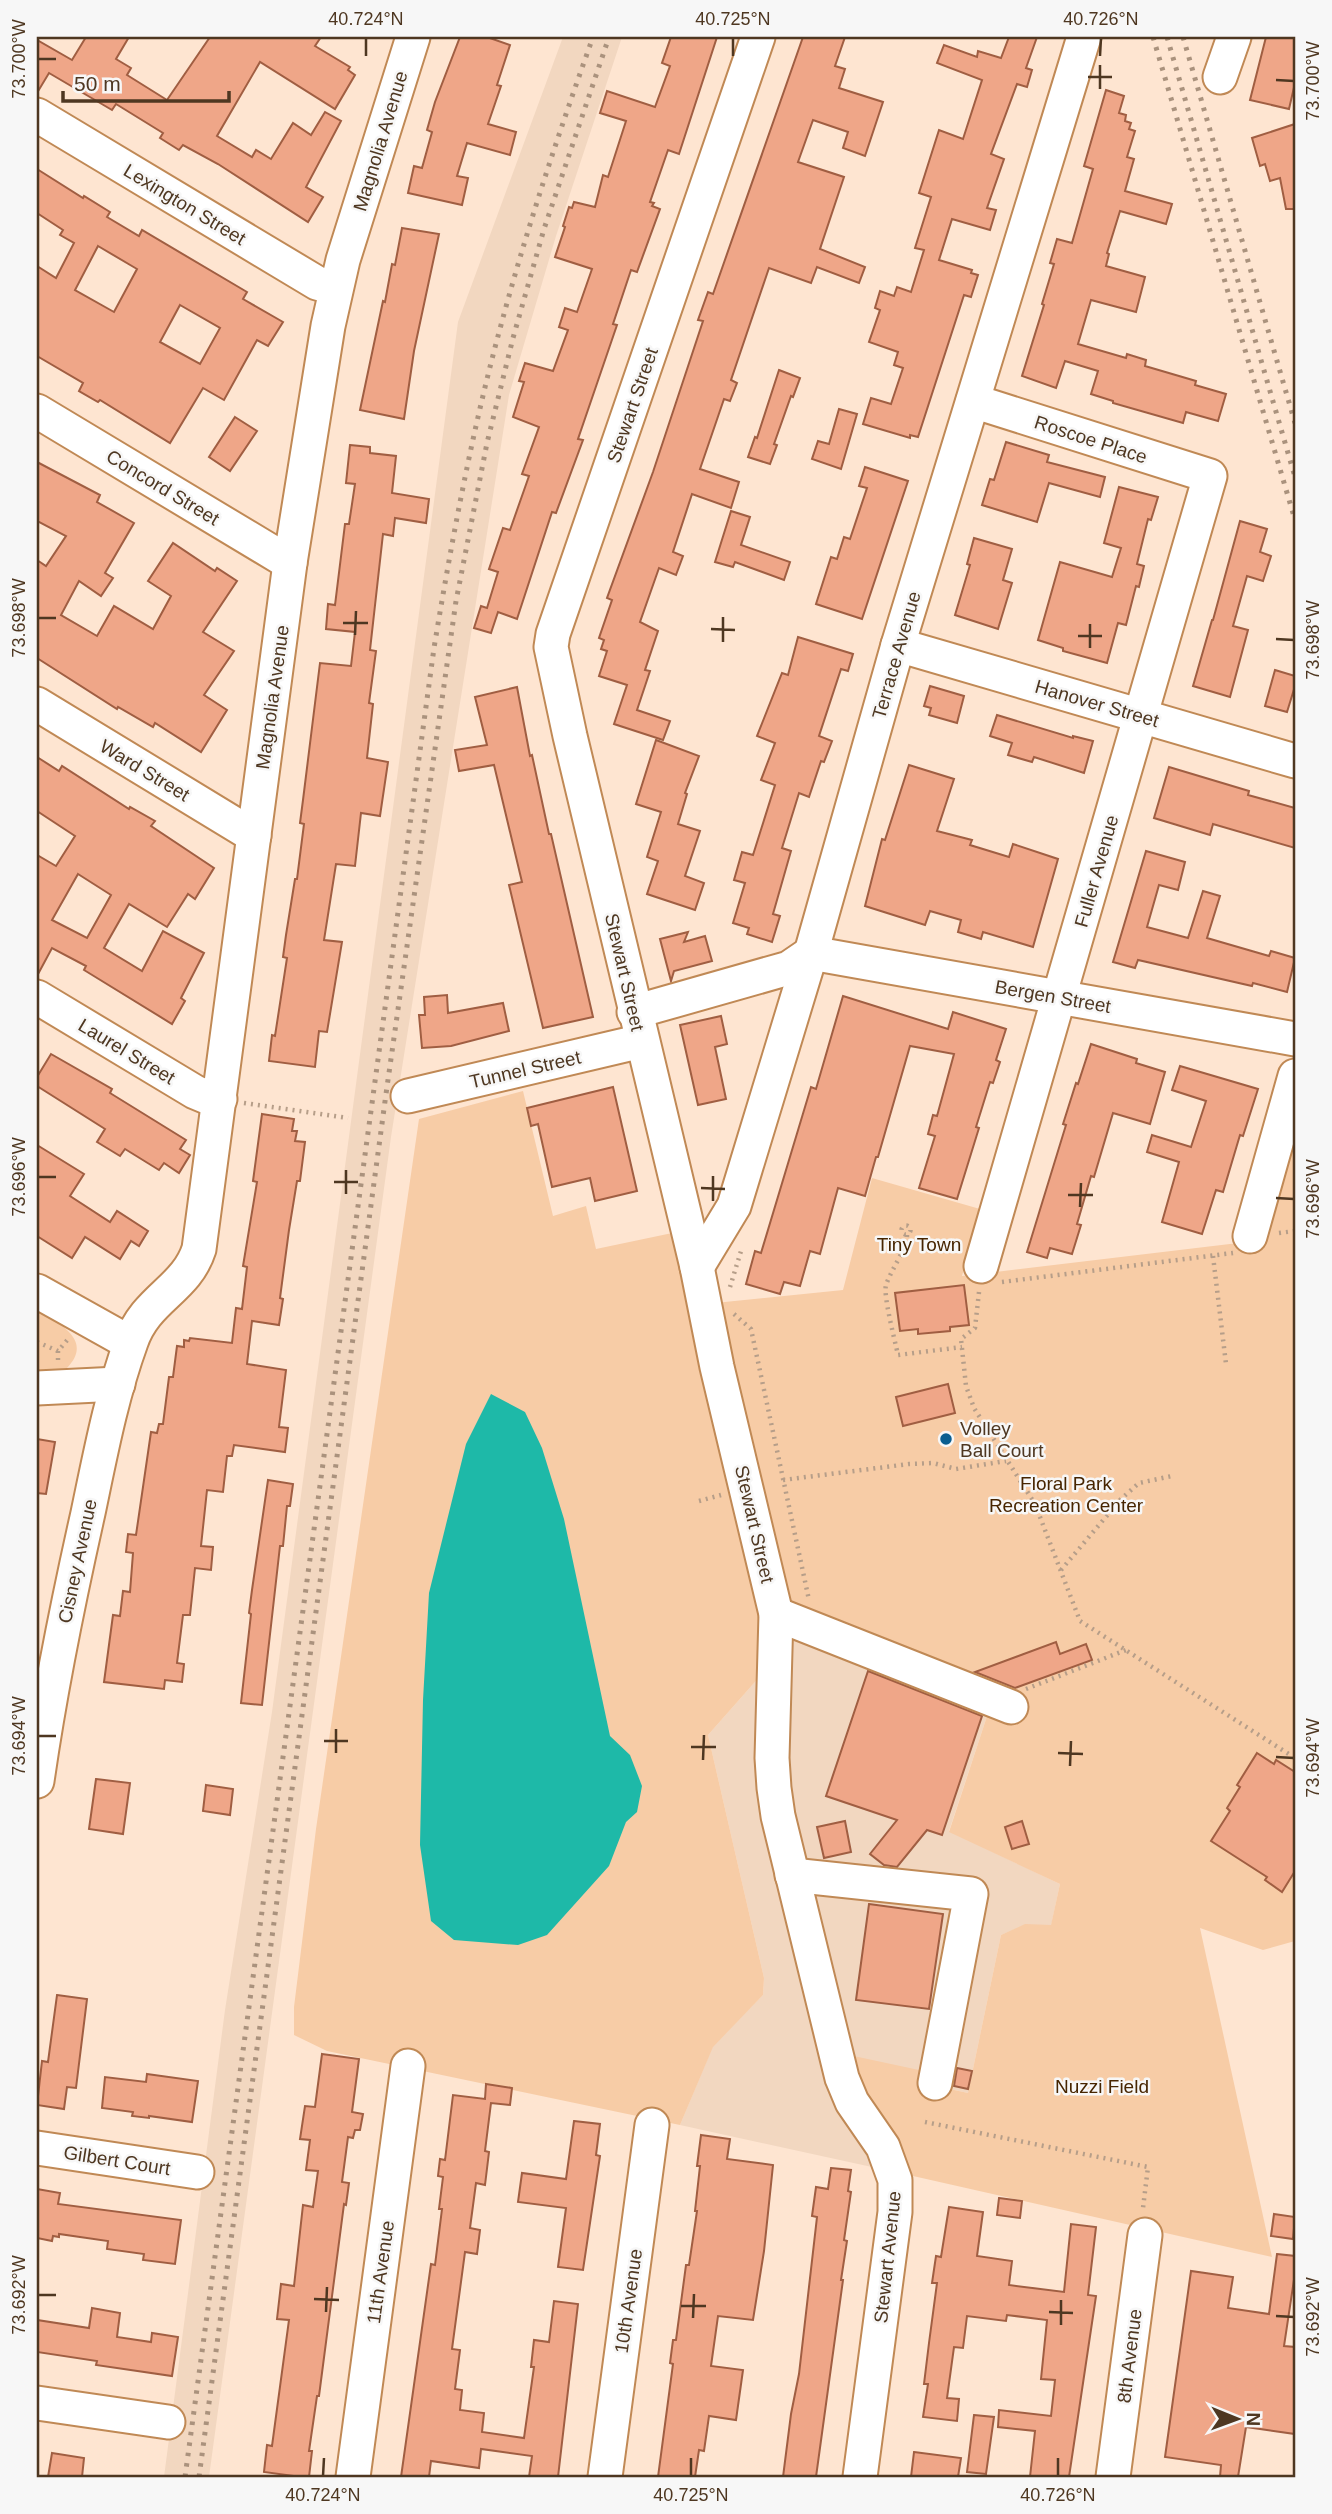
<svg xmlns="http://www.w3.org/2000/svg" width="1332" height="2514" font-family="Helvetica,sans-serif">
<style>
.built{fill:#f2d7c0}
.green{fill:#f7cca6}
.water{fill:#1eb9a8}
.building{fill:#efa688;stroke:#a05e42;stroke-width:2;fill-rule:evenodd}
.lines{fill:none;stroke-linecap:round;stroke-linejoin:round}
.minor-casing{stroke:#c08955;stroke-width:37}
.path{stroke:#b69e89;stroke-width:4.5;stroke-dasharray:2 5;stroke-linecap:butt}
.minor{stroke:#fff;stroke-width:33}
.rail{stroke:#aa927d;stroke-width:5;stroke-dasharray:3.5 7;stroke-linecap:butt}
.ticks{fill:none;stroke:#4e3721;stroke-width:2.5}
.poi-dot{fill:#0a5e90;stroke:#f7f7f7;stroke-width:2.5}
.labels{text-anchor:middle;stroke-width:5;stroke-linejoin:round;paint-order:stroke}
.street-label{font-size:19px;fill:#4e3721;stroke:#f7f7f7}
.park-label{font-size:19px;fill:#472500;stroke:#f7f7f7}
.poi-label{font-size:19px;fill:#4e3721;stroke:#f7f7f7;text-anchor:start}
.neatline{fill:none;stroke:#4e3721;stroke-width:2.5}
.ticks-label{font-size:18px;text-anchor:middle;fill:#4e3721}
</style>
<rect width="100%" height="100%" fill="#fee5d1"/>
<g class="built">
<path d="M563,37H622L556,236L509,395L391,1137L209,2477H164L225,2010L272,1712L458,322Z"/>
<path d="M794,1638L989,1710L949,1831L1060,1884L1051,1926L1025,1925L1001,1935L968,2093L945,2088L875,2118L913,2176L680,2125L713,2046L763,1995L764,1978L708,1735Z"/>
</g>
<g class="green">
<path d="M523,1091L553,1216L586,1206L596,1249L677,1232L715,1303L843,1290L872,1178L980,1209L962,1276L1255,1241L1295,1103V1941L1263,1950L1200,1928L1272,2257L913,2176L875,2118L849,2055L947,2076L945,2088L968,2093L1001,1935L1025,1924L1051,1925L1060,1884L949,1832L989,1710L794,1638L708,1735L764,1978L763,1995L713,2047L680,2125L327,2051L294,2035V2007L316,1829L419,1119Z"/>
<path d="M37,1310C57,1322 95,1340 67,1368L37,1373Z"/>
</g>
<path class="water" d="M491,1394L525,1412L542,1448L564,1519L610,1736L630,1755L642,1786L637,1812L626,1822L609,1866L547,1935L518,1945L454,1940L431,1921L420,1845L423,1700L429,1593L466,1444Z"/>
<g class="building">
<path d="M86,37H129L116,59L131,68L127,75L167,100L210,37H321L315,46L350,67L348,70L355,75L335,109L260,62L217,136L252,157L256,150L271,159L293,123L311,135L325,112L341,121L306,187L323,197L308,222L218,164L183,145L179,150L160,138L163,133L116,104L112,110L49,73L37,93V40L72,60Z"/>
<path d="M460,37H487L510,45L497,85L501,86L488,124L516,132L510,155L467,143L457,176L468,178L462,205L408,193L414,166L422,168L432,132L427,130L435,102Z"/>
<path d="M671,37H717L679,154L668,150L650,202L654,203L652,206L660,209L637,272L631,270L613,324L617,325L578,439L583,440L556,513L552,512L517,619L498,612L491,633L474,628L481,606L487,608L498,572L489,569L503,528L510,530L529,476L522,474L539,427L513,417L524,382L519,381L525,363L553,371L568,330L559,327L565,308L577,312L592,269L555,257L565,227L563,226L569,207L572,208L574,202L595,207L603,175L608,177L626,121L600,113L607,91L655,107L670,66L662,63Z"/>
<path d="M803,37H845L835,66L845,69L839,88L883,102L865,156L843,148L848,132L813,120L798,162L844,177L820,249L865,267L859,283L817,267L811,283L769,268L731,380L737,383L730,401L724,399L700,469L739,482L731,508L692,494L673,552L683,556L676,575L659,568L640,622L658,631L645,670L650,671L637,710L670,721L663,740L614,724L627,685L599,676L607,651L601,649L604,640L599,638L612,600L607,598L653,472L703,321L698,320L708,292L713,294Z"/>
<path d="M1009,37H1037L1026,68L1032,70L1027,87L1017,84L991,154L1004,159L987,208L996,210L990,230L952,219L939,260L972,270L971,273L978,275L971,297L964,295L918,437L910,435V438L863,424L871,398L891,404L903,368L894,365L898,352L869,342L880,310L875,308L880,291L894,296L897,287L911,292L924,250L915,248L931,197L919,193L939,130L963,139L982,80L937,63L944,45L977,57L978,51L1001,58Z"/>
<path d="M1266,37H1295V83L1289,109L1250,100Z"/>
<path d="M1106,90L1124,96L1119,113L1126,115L1125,121L1131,123L1129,129L1135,131L1127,157L1134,159L1125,191L1172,204L1166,224L1120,211L1107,253L1109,254L1106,266L1145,277L1136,312L1091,300L1078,344L1126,358L1127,354L1146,360L1145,366L1196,381L1195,385L1226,394L1218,421L1186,412L1183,423L1113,403V401L1091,394L1098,371L1065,361L1056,388L1022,376L1044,305L1042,304L1054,264L1050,263L1057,239L1072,243L1093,169L1084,166Z"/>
<path d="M1295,124V209H1286L1280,178L1270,181L1265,164L1260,166L1252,138Z"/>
<path d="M37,169L83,198L84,196L110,212L107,217L139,236L142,230L247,292L243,299L283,322L268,346L257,340L224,400L203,388L170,443L100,400L98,402L79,391L83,383L37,356V266L56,278L74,243L60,235L63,230L37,213ZM98,246L137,269L114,312L75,290ZM180,305L220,328L200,364L160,342Z"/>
<path d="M402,228L439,234L414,351L404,419L360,410L383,301L385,302L392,264L395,265Z"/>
<path d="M779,370L800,378L793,397L791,396L774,444L777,445L770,464L748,457L755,437L757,438Z"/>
<path d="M839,409L857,414L841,469L812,459L818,441L829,444Z"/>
<path d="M235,417L257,431L230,471L209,457Z"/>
<path d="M1006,442L1049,455L1047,462L1105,477L1100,497L1049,483L1037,522L982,505L990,479L994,480Z"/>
<path d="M350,445L370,447V453L396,456L392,493L429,499L426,523L395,518L393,536L383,534L370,650L376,651L369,703L373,704L367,758L388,762L380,816L361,813L355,866L336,864L324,940L342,942L327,1032L319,1031L315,1067L269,1061L272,1035L275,1036L287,958L283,957L286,935L295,879H297L304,824L300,823L303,800L320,663L351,666L355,632L326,629L328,604L335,605L345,524H349L355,484L346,483Z"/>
<path d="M37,462L100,495L97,502L134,523L105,573L113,578L101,596L79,581L61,615L97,636L114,606L153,629L171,596L148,581L173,543L215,571L217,568L237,581L203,632L234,651L204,695L227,710L201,752L155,723L153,727L118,707L117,709L37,658V560L46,566L66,536L37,521Z"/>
<path d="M865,467L908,481L862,619L816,604L831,557L837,559L844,537L850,539L867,488L859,486Z"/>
<path d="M1119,487L1158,497L1151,520L1148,519L1137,564L1144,566L1139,587L1136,586L1126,625L1118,623L1107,663L1063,651V648L1038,640L1060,562L1112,577L1121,548L1104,543Z"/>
<path d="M731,511L750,517L741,545L790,562L784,580L735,562L733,567L715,562Z"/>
<path d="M1240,521L1267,529L1260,552L1271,556L1263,581L1247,576L1233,626L1248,630L1230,697L1193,686L1212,620H1213Z"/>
<path d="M974,538L1012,549L1003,580L1012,583L998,629L955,615L970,565L967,564Z"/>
<path d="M798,637L853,654L848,671L841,669L819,736L832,741L824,762L821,761L809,797L799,793L782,848L791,851L773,914L780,916L772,942L747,934L749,928L733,923L745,883L734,880L742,852L753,855L775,785L761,780L775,743L757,736L782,673L788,675Z"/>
<path d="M1275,670L1295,676V686L1287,712L1265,706Z"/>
<path d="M930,686L964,696L957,723L929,715L931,708L924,706Z"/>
<path d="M517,687L530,756L532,755L549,834H551L593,1017L543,1028L509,885L522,882L494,765L459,771L455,750L487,745L475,697Z"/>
<path d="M997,715L1073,738V736L1093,741L1084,773L1034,757L1032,762L1008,755L1012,743L990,736Z"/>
<path d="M656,740L699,756L685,793L687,794L678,824L700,831L685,876L704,883L695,910L647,894L658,861L647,857L661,812L636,804Z"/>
<path d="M37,757L59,771L62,766L129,809L130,807L155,821L151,826L214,868L195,899L188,894L167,927L129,904L104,948L142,971L163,931L204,953L181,998L185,1001L172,1024L84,970L86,966L52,948L37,976V855L56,866L75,836L37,811ZM78,874L111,895L87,938L52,920Z"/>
<path d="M909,765L954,779L937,831L972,840L970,845L1009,857L1013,844L1058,859L1033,947L983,932L981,939L958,932L961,920L930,911L925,925L865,906L882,839L885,840Z"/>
<path d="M1169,767L1249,791L1248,795L1295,808V848L1213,824L1210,835L1154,818Z"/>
<path d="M1146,851L1185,862L1178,890L1159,885L1147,927L1188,938L1203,891L1220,896L1207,938L1269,956L1271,951L1295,958L1287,992L1253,983L1252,986L1138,960L1135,968L1113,962Z"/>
<path d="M688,932L684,942L705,936L712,961L674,971L671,981L660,939Z"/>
<path d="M447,995L448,1013L503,1003L509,1031L451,1046L422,1048L419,1015H425L424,997Z"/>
<path d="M843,996L948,1029L953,1012L1006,1029L996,1060L1000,1062L993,1083L990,1082L976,1127L979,1128L957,1199L919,1188L935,1136L928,1134L933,1115L937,1116L954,1054L910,1046L878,1157H876L865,1196L838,1188L820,1254L810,1251L800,1286L784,1282L780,1294L746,1284L755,1251L761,1253L811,1087L816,1089Z"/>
<path d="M721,1016L727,1044L715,1047L726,1099L698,1105L680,1025Z"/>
<path d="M1091,1044L1137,1059L1136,1063L1165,1072L1150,1124L1113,1113L1094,1177L1091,1176L1077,1224L1081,1225L1072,1254L1050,1248L1047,1258L1027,1252L1066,1125L1063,1124L1076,1083L1078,1084Z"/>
<path d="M51,1054L112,1089L110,1093L186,1140L180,1149L190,1155L179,1173L164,1163L159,1170L125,1149L120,1156L97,1142L105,1129L37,1086V1077Z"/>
<path d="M1180,1066L1258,1089L1243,1136L1240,1135L1223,1192L1216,1190L1202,1234L1162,1222L1179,1162L1147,1152L1152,1135L1191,1147L1206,1101L1172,1090Z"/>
<path d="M613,1087L637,1191L595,1201L590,1178L552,1187L538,1124L531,1126L527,1108Z"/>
<path d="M262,1114L294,1119L292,1131H297L295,1141L305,1142L300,1181H297L289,1230L280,1298L283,1299L279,1325L252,1321L247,1364L286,1370L279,1427L288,1428L285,1452L234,1445L232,1456H227L223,1492L207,1490L201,1546L213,1547L211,1570L195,1568L190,1615H183L177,1663L184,1664L182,1682L165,1680L164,1689L104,1682L113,1615L120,1616L123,1591L130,1592L133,1553L126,1552L128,1534L136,1535L151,1432L157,1433L159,1424H163L169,1377H173L177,1346L184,1347V1340L189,1341L190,1338L232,1343L236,1308L242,1309L247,1267L243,1266L257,1182L253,1181Z"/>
<path d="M37,1145L84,1174L70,1196L110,1222L117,1211L148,1231L139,1246L131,1241L120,1259L85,1237L72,1258L37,1236Z"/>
<path d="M964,1285L969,1325L950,1327V1331L918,1334V1329L900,1331L895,1293Z"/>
<path d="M948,1384L955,1413L903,1426L896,1397Z"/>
<path d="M37,1439L55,1442L46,1494L37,1493Z"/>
<path d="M268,1480L293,1484L290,1506H287L283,1546H280L262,1705L241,1703L251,1614L249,1613L252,1590Z"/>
<path d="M1056,1642L1060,1654L1086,1644L1092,1660L1015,1688L975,1672Z"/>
<path d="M868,1671L982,1716L942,1835L927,1830L897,1867L884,1865L870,1854L897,1820L826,1796Z"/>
<path d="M1257,1753L1274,1764L1276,1760L1295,1772V1871L1282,1892L1265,1880L1267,1877L1211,1841L1230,1811L1227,1808L1240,1787L1237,1785Z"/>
<path d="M96,1779L130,1783L123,1834L89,1829Z"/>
<path d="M206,1785L233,1789L230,1815L203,1811Z"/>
<path d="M845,1821L851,1852L824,1858L817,1827Z"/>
<path d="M1022,1821L1029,1844L1012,1849L1005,1827Z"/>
<path d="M869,1904L943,1914L929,2009L856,2000Z"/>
<path d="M57,1995L87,1999L76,2088L67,2087L64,2109L37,2105L42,2061L48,2062Z"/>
<path d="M322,2054L359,2059L352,2112L363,2114L360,2130H355L353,2138L348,2137L342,2182L349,2183L346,2205L344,2204L319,2396H317L309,2451H312L309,2477H301L264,2472L267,2445L272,2446L289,2320L277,2319L281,2284L294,2286L303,2205L313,2207L318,2171L306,2170L310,2140L300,2139L305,2106L315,2107Z"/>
<path d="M957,2068L972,2071L968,2089L954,2086Z"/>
<path d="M147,2074L198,2081L192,2122L149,2116V2118L132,2116L133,2112L102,2108L105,2077L146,2082Z"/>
<path d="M486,2084L512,2088L510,2105L491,2103L485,2151L489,2152L485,2185L476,2183L470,2228L480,2230L477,2254L465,2252L452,2349L460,2350L455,2389L462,2390L460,2410L484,2413L482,2432L524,2438L534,2367H531L534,2340L549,2342L554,2301L578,2304L558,2477H529L532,2456L481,2449L479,2468L431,2461L429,2477H401L431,2264L435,2265L442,2209H439L443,2177L438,2176L440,2159L445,2160L453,2095L485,2099Z"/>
<path d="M574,2121L600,2124L596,2155L600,2156L583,2270L558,2267L566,2208L518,2202L522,2173L566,2179Z"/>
<path d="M701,2135L730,2139L727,2159L773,2165L764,2251L753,2320L718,2316L711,2366L743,2370L736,2420L709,2416L704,2451L699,2450L695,2477H658L673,2364L670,2363L673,2340H676L686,2265H689L697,2211H695L700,2166H697Z"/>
<path d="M831,2168L851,2170L848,2191L851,2192L844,2240L847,2241L841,2280H843L816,2477H783L791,2414L799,2374L817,2217L812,2216L816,2187L828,2189Z"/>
<path d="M37,2189L60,2193L58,2204L181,2220L175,2264L143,2260L144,2254L107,2249L108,2241L59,2234V2237L53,2236L52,2241L37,2238Z"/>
<path d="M999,2198L1022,2201L1020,2218L997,2215Z"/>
<path d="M949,2207L983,2212L977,2256L1012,2261L1009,2285L1064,2292L1071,2224L1096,2227L1088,2295L1096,2296L1069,2477H1030L1035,2431L998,2427L999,2410L1051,2416L1055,2380L1041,2379L1047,2320L1007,2315L1006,2321L967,2316L963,2348L954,2347L947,2398L959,2399L957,2421L923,2417L928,2384H924L929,2343L937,2283H932L936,2256L941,2257Z"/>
<path d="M1274,2214L1295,2217L1293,2239L1271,2236Z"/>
<path d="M1277,2254L1295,2256V2273L1284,2346L1295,2347V2434L1246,2427L1238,2477H1220L1221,2465L1165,2457L1191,2271L1233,2277L1228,2308L1269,2314Z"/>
<path d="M92,2308L120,2313L117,2337L151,2342L152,2333L178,2337L172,2376L96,2365L97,2361L37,2352V2320L89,2328Z"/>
<path d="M974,2415L994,2417L986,2474L967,2472Z"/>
<path d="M914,2452L961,2458L958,2477H911Z"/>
<path d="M52,2453L84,2458L82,2477H48Z"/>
</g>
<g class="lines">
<g class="minor-casing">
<g id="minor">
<path d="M758,37L553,634L551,647L570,736L697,1267L717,1367L776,1614L772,1758L774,1788L778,1816L842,2078L852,2102L883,2147L895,2180V2212L860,2477"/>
<path d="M1220,77L1234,37"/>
<path d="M37,115L317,283L335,288"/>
<path d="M973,401L1210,476L981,1266"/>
<path d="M37,411L290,563"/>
<path d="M898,645L1295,761"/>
<path d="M37,704L254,836"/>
<path d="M37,997L195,1092L207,1097L220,1099"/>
<path d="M634,1012L789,968L811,953L1295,1039"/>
<path d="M408,1096L642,1041"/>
<path d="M1250,1236L1295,1076"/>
<path d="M697,1267L734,1206L811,953L898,645L1084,37"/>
<path d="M37,1291L130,1343"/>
<path d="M37,1388L118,1384"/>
<path d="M776,1614L1011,1707"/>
<path d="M37,1781C50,1690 68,1602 88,1513C100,1456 111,1397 131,1342C146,1298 186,1290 199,1249L290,563L328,326L343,260L413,37"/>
<path d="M792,1875L971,1894L935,2083"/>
<path d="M37,2148L197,2172"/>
<path d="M37,2403L168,2422"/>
<path d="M353,2477L408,2066"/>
<path d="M605,2477L652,2125"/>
<path d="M1113,2477L1145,2235"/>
</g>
</g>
<g class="path">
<path d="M244,1103L348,1118"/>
<circle cx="906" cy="1230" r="4.5"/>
<path d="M1279,1233L1295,1231"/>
<path d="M907,1235C907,1248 891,1270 886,1285C883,1295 895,1341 898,1355L962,1347"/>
<path d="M1213,1256L1226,1364"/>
<path d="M1002,1282L1233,1253"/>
<path d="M730,1287L741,1251"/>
<path d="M979,1292L975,1328L961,1339L966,1386L974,1408L1035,1504L1080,1621L1295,1758"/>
<path d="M734,1314L751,1329L809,1600"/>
<path d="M37,1342L58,1351"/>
<path d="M58,1360V1351L69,1338"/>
<path d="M783,1480L909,1464L933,1463L956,1469L1006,1461"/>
<path d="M699,1501L721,1495"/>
<path d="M1061,1570L1121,1499L1139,1483L1172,1476"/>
<path d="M1026,1689L1126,1650"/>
<path d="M925,2122L1148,2167L1143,2208"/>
</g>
<use href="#minor" class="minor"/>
<g class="rail">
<path d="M1153,37L1295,520"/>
<path d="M1167,37L1295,477"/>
<path d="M1183,37L1295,423"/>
<path d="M185,2477L434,648C452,539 472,431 501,325C527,228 559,132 593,37"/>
<path d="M199,2477L386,1094L456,601L487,443L513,338L544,229L609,37"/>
</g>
</g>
<path class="ticks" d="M366,56V38M733,56V38M1100,56L1101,38M38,59H56M1088,77H1112M1276,80L1294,81M1100,89V65M38,618H56M343,623H368M711,629L735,630M355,635L356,611M1078,636H1102M1276,639L1294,640M723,642V617M1090,648V624M38,1177H56M334,1182H358M701,1188L725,1189M346,1194V1170M1068,1195H1093M1276,1198L1294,1199M713,1201V1176M1080,1207L1081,1183M38,1736H56M324,1741H348M691,1747H716M336,1753V1729M1058,1753L1083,1754M1276,1757L1294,1758M703,1760L704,1735M1070,1766L1071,1741M38,2295H56M314,2299L339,2300M681,2306H706M326,2312L327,2287M1049,2312L1073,2313M1276,2316L1294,2317M693,2318L694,2294M1061,2325V2300M323,2476L324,2458M691,2476V2458M1058,2476V2458"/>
<circle class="poi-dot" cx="946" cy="1439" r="7"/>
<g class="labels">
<g class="street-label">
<text transform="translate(380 141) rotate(-73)" y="7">Magnolia Avenue</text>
<text transform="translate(185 204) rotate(31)" y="7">Lexington Street</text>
<text transform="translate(632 405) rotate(-71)" y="7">Stewart Street</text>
<text transform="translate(1091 439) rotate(18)" y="7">Roscoe Place</text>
<text transform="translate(163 487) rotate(31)" y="7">Concord Street</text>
<text transform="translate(896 655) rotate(-74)" y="7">Terrace Avenue</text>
<text transform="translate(272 697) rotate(-82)" y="7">Magnolia Avenue</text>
<text transform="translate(1097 703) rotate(16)" y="7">Hanover Street</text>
<text transform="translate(145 770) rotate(31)" y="7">Ward Street</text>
<text transform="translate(1096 871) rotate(-74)" y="7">Fuller Avenue</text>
<text transform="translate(625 972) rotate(77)" y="7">Stewart Street</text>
<text transform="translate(1053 996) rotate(10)" y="7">Bergen Street</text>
<text transform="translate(127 1051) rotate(31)" y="7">Laurel Street</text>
<text transform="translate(525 1069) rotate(-13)" y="7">Tunnel Street</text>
<text transform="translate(755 1524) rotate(77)" y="7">Stewart Street</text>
<text transform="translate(77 1561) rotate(-78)" y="7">Cisney Avenue</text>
<text transform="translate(117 2160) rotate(9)" y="7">Gilbert Court</text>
<text transform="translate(887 2257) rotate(-84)" y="7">Stewart Avenue</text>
<text transform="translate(380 2272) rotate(-82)" y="7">11th Avenue</text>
<text transform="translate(628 2301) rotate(-82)" y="7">10th Avenue</text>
<text transform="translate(1129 2356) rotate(-83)" y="7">8th Avenue</text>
</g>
<g class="park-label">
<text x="919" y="1251">Tiny Town</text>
<text x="1066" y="1490">Floral Park<tspan x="1066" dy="22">Recreation Center</tspan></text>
<text x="1102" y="2093">Nuzzi Field</text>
</g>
<g class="poi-label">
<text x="960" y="1435">Volley<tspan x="960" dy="22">Ball Court</tspan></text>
</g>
</g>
<rect width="1332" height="2514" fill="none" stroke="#f7f7f7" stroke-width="77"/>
<g transform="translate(1237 2419) rotate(91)" stroke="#f7f7f7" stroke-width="5" paint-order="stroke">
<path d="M0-5L12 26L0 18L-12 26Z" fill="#4e3721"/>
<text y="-10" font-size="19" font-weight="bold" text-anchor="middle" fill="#4e3721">N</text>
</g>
<path d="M63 91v10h166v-10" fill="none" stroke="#4e3721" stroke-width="3.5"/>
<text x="74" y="91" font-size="21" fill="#4e3721" stroke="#f7f7f7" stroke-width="5" paint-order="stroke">50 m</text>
<rect x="38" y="38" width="1256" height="2438" class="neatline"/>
<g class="ticks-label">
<text x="366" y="25">40.724°N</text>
<text x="733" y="25">40.725°N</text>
<text x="1101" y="25">40.726°N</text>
<text transform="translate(19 59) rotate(-90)" y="6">73.700°W</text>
<text transform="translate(1313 81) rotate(-90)" y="6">73.700°W</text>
<text transform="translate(19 618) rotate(-90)" y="6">73.698°W</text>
<text transform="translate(1313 640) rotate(-90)" y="6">73.698°W</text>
<text transform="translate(19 1177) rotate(-90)" y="6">73.696°W</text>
<text transform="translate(1313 1199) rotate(-90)" y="6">73.696°W</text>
<text transform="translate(19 1736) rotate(-90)" y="6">73.694°W</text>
<text transform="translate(1313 1758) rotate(-90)" y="6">73.694°W</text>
<text transform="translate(19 2295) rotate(-90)" y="6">73.692°W</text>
<text transform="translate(1313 2317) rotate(-90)" y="6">73.692°W</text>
<text x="323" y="2501">40.724°N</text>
<text x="691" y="2501">40.725°N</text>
<text x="1058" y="2501">40.726°N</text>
</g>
</svg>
